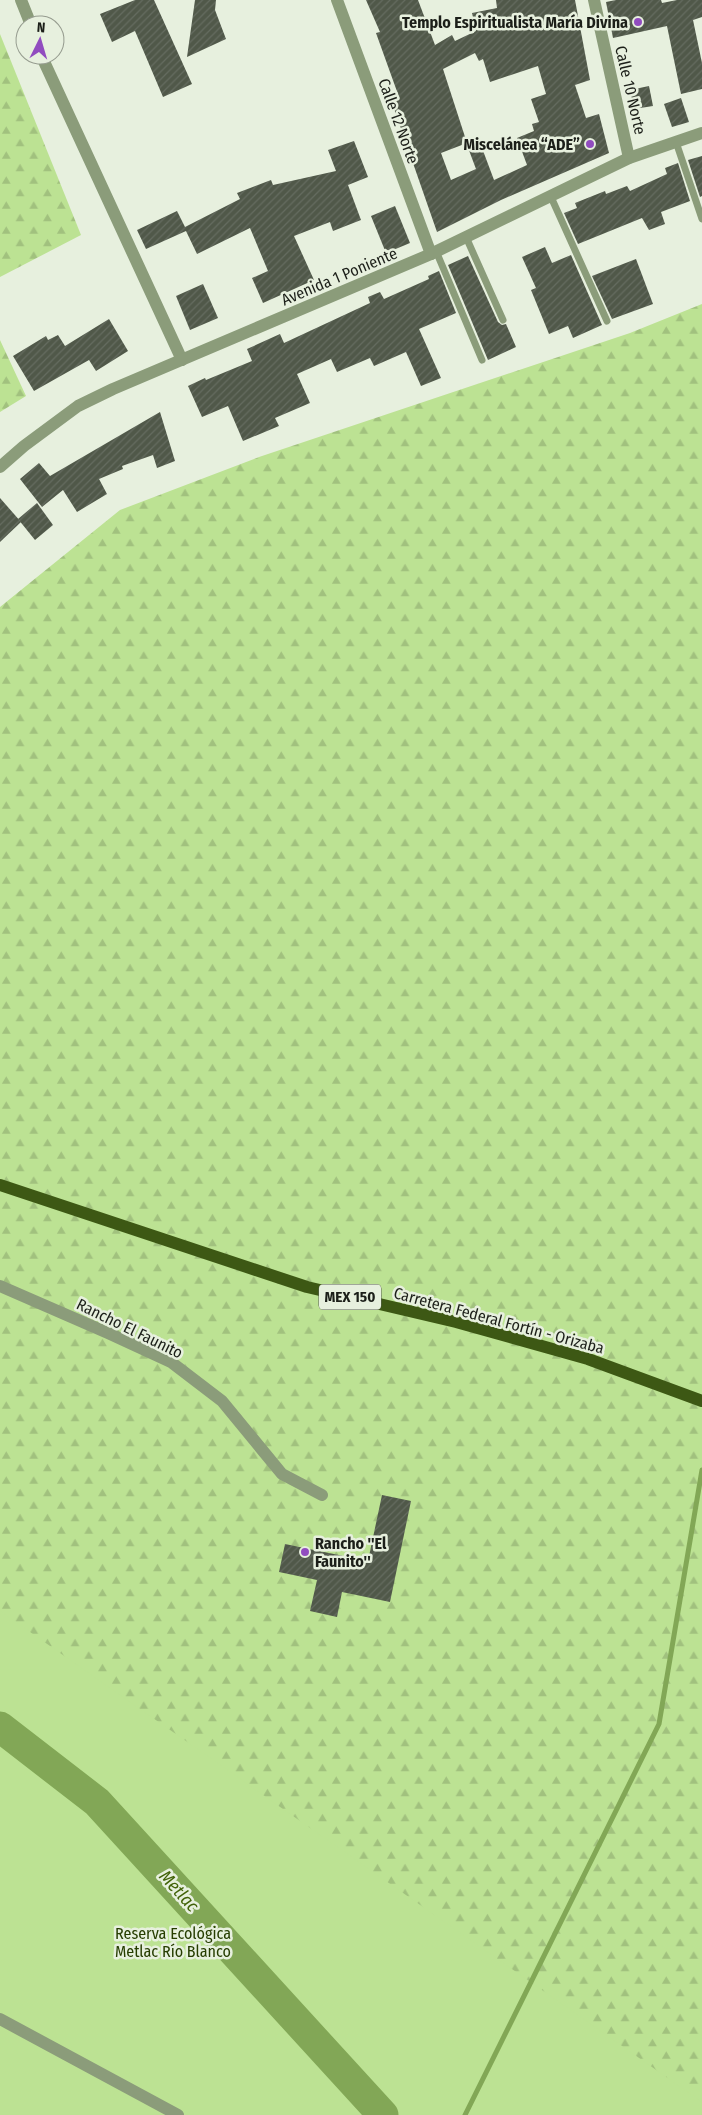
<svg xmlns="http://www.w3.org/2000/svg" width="702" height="2115" font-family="'Fira Sans Condensed',sans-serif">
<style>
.forest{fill:url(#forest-firs)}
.park{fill:#bce293}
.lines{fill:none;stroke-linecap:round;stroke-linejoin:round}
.stream{stroke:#82a756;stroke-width:5}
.river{stroke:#82a756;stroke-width:31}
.building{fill:url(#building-hatch);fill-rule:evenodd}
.service{stroke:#8b9c7a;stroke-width:7}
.minor{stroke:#8b9c7a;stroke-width:12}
.tertiary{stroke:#8b9c7a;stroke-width:12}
.primary{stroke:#3d5814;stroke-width:12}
.poi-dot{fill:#914cbf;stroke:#e7f0de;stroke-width:2}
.labels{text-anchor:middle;stroke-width:5;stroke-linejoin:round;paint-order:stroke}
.shield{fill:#e7f0de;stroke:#595e54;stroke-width:1}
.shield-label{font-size:15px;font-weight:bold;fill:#1c1f19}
.poi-label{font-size:16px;font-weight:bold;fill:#1c1f19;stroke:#e7f0de;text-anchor:end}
.street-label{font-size:16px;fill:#1c1f19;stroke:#e7f0de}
.park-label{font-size:16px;fill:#263d00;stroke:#e7f0de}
.water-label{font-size:18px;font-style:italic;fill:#426309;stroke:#e7f0de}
</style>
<defs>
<pattern id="forest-firs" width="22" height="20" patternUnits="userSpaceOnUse" patternTransform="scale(1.25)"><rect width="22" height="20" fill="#bce293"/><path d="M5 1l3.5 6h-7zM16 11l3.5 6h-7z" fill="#a1c17e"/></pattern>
<pattern id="building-hatch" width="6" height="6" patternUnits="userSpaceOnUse" patternTransform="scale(1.25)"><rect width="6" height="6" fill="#505849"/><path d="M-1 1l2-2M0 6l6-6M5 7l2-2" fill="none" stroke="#656c60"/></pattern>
</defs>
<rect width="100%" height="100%" fill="#e7f0de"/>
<g class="forest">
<path d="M0,34L81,235L0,277Z"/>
<path d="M702,304V2115L0,1648V607L120,510L259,457L630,333Z"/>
<path d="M0,340L26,396L0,412Z"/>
</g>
<path class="park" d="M0,1611L702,2102V2115H0Z"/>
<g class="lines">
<path class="stream" d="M465,2115L659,1724L702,1470"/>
<path class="river" d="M0,1727L97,1802L383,2115"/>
</g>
<g class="building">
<path d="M135,0H154L192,84L163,97L135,31L112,42L100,14Z"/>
<path d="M195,0H216L215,10L226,39L187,57Z"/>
<path d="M366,0H418L435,45L452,35L455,41L476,31L472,13L497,8L496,0H575L590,80L575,85L586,118L599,114L609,153L501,200L437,232L391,100L399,97L376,33L380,32ZM475,53L479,61L483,59L490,82L538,66L546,94L531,99L539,122L532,124L534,131L517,138L527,165L494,180L479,140L467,145L476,169L451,180L441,153L467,143L443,69Z"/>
<path d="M616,0H661L662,3L677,0H702V17L693,20L702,63V89L681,94L667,26L613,38L606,2Z"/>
<path d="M649,86L653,106L634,109L630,90Z"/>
<path d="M681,98L689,122L672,127L664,104Z"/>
<path d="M354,141L368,177L348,185L361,220L333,231L330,222L294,236L314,280L263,303L252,278L268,271L250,228L197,254L186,231L146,249L137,230L177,211L185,227L240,199L237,193L271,180L273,185L336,171L328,150Z"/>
<path d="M702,156V196L700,197L688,160Z"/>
<path d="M678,163L690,201L661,212L665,224L649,230L642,218L578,244L564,213L577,208L575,203L605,191L606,194L627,186L630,191L667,174L665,168Z"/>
<path d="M395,206L410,243L386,253L371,216Z"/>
<path d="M545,247L552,263L571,255L602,325L573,338L568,326L549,334L531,290L536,288L522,257Z"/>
<path d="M468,256L498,322L502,325L506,324L516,347L488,360L448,265Z"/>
<path d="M636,259L653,304L612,319L592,276Z"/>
<path d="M439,271L456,313L419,329L441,378L421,386L406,352L374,366L370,358L337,372L331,359L297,374L310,403L275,418L279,426L243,441L228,406L202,417L188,386L205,378L206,380L252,361L247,349L280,334L284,343L370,303L368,297L380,292L384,299L429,279L428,276Z"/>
<path d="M203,284L218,318L190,330L176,296Z"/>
<path d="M109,319L128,351L96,371L89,360L34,391L13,356L46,336L48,340L58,335L65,346Z"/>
<path d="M160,412L175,461L157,468L153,455L122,466L123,469L99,479L107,494L77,512L63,490L42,507L20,479L39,463L50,476Z"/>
<path d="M0,498L21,522L0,542Z"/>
<path d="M37,503L53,525L35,540L18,519Z"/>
<path d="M382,1495L411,1501L390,1602L342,1592L337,1617L310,1611L317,1580L279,1572L285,1544L368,1561Z"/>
</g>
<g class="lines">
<g class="service">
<path d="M676,142L702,219"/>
<path d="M551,197L607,321"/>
<path d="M466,237L503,320"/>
<path d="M436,251L482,360"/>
</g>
<g class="minor">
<path d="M21,0L31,25"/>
<path d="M337,0L431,254"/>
<path d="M594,0L629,158"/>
<path d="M41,55L182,360"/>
<path d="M0,1286L108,1333L171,1362L222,1401L282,1474L322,1495"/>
<path d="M0,2019L178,2115"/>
</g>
<path class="tertiary" d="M0,467L24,446L78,406L113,389L431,254L629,158L702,133"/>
<path class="primary" d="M0,1185L307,1287L456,1322L588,1359L702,1401"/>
</g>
<g class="poi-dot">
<circle cx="638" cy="22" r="5"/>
<circle cx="590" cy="144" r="5"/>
<circle cx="305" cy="1552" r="5"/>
</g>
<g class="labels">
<rect class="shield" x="319" y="1284.5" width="62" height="25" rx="4"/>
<g class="shield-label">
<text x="350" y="1302">MEX 150</text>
</g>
<g class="poi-label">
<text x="628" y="28">Templo Espiritualista María Divina</text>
<text x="580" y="150">Miscelánea “ADE”</text>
<text x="315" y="1549" text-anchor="start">Rancho ''El<tspan x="315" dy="18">Faunito''</tspan></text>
</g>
<g class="street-label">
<text transform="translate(631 90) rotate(77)" y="6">Calle 10 Norte</text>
<text transform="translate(399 121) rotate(70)" y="6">Calle 12 Norte</text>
<text transform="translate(339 276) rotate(-23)" y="6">Avenida 1 Poniente</text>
<text transform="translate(499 1320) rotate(15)" y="6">Carretera Federal Fortín - Orizaba</text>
<text transform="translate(130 1328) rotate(26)" y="6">Rancho El Faunito</text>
</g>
<g class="park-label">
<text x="173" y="1939">Reserva Ecológica<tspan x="173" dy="18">Metlac Río Blanco</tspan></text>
</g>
<g class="water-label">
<text transform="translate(179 1891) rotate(48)" y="6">Metlac</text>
</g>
</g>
<g transform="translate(40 40) rotate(5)"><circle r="24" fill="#e7f0de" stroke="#969c8f"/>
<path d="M0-4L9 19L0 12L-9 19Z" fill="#914cbf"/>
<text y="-8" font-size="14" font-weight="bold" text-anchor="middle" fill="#1c1f19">N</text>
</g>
</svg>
